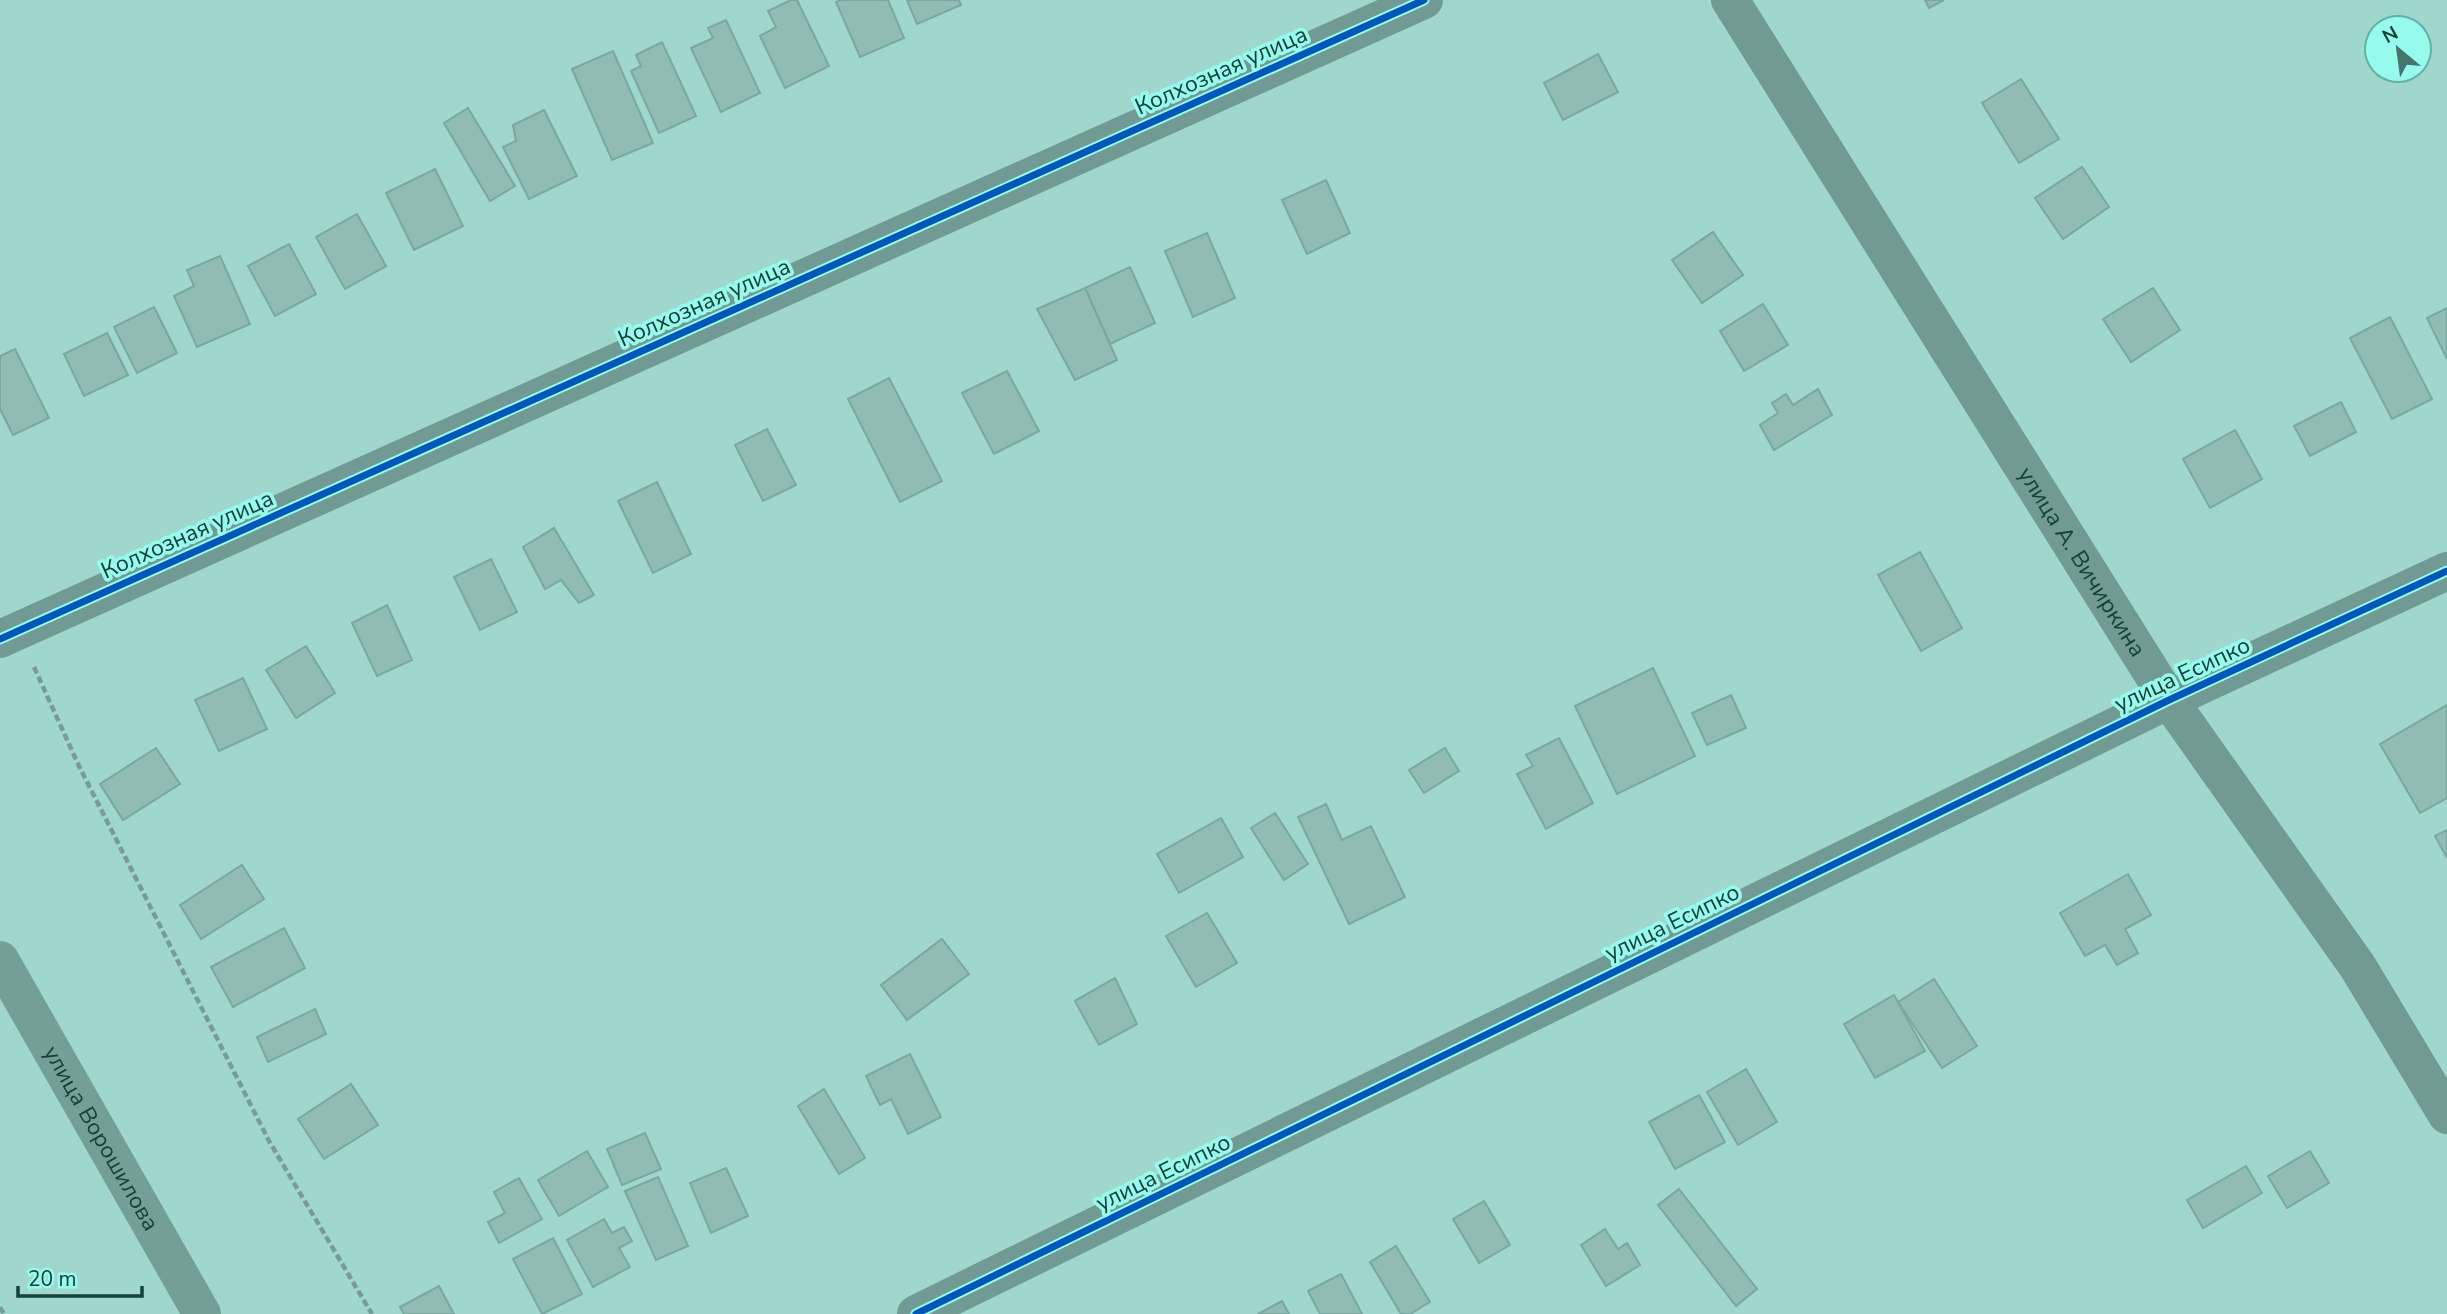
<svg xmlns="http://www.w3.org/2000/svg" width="2447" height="1314" font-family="'Nunito Sans',sans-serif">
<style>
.building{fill:#90bcb5;stroke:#7ba7a1;stroke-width:2}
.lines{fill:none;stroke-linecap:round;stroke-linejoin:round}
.path{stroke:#779c98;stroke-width:4.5;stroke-dasharray:7 3.5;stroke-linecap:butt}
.minor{stroke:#729a94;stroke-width:38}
.major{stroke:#749f99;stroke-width:38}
.cycleway-casing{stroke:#96faec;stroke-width:11}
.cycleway{stroke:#0057b8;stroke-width:7}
.labels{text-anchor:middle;stroke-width:7;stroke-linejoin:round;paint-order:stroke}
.street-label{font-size:23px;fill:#16403b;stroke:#96faec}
</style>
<rect width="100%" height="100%" fill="#9fd6ce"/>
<g class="building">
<path d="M791,0H797L829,66L785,88L760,36L776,27L768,11Z"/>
<path d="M840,0H888L904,38L860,57L836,2Z"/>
<path d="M907,0H959L961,5L917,24Z"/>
<path d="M1925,0H1944L1929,8Z"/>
<path d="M726,20L760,93L721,112L691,48L713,38L708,28Z"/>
<path d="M662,42L696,116L659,133L631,71L641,66L636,55Z"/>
<path d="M613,51L653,143L612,160L572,69Z"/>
<path d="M1598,54L1618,92L1563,120L1544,83Z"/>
<path d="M2021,79L2059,139L2019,163L1982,103Z"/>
<path d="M468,108L515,186L490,201L444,123Z"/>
<path d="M544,110L577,176L529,199L503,147L516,141L513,125Z"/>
<path d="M2082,167L2109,207L2063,239L2035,198Z"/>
<path d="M435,169L463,226L414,250L386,193Z"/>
<path d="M1326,180L1350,233L1307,254L1282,200Z"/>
<path d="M357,214L386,266L345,289L316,237Z"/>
<path d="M1713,232L1743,275L1702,303L1672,260Z"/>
<path d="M1207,233L1235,298L1193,317L1165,251Z"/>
<path d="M289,244L316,294L275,316L248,266Z"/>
<path d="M220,256L250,324L197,347L174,296L194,286L187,270Z"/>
<path d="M1130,267L1155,323L1110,344L1085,288Z"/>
<path d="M1085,288L1117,360L1075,380L1037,309Z"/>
<path d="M2153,288L2180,330L2131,362L2103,319Z"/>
<path d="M1763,304L1788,345L1744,371L1720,331Z"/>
<path d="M154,307L177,353L137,373L114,327Z"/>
<path d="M2447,308V359L2427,318Z"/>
<path d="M2390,317L2432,399L2392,419L2350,338Z"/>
<path d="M107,333L128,375L84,396L64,354Z"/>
<path d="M15,349L49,418L13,435L0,409V356Z"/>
<path d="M1007,371L1039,431L994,454L962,393Z"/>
<path d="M889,378L942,481L900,502L848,399Z"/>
<path d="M1818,389L1832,415L1774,450L1760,425L1778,413L1772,403L1786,394L1793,405Z"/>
<path d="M2341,402L2356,432L2310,456L2294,426Z"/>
<path d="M767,429L796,485L763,501L735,445Z"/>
<path d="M2235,430L2262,479L2210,508L2183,459Z"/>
<path d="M657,482L691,554L653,573L618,501Z"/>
<path d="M554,528L594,595L579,603L561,580L545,589L523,547Z"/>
<path d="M1920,552L1962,628L1921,651L1878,575Z"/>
<path d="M491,559L517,612L480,630L454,577Z"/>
<path d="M387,605L412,660L377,676L352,623Z"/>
<path d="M306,646L335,693L296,718L266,670Z"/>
<path d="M1653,668L1695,756L1617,794L1575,706Z"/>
<path d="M243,678L267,729L219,751L195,700Z"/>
<path d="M1731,695L1746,728L1707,745L1692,713Z"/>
<path d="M2447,705V798L2420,813L2380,744Z"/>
<path d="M1559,738L1593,803L1546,829L1517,774L1533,766L1526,755Z"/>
<path d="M156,748L180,784L123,820L100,784Z"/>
<path d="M1445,748L1459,771L1424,793L1409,770Z"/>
<path d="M1326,804L1342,840L1371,826L1405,897L1349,924L1298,817Z"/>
<path d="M1275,813L1308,864L1284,880L1251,828Z"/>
<path d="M1221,818L1243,857L1179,893L1157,854Z"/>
<path d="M2447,830V858L2435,836Z"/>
<path d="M242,865L264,899L201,939L180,905Z"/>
<path d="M2128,874L2151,915L2125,929L2138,953L2117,965L2105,945L2085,956L2060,913Z"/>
<path d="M1207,913L1237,963L1196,987L1166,936Z"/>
<path d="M284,928L305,968L233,1007L211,967Z"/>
<path d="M942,939L969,974L907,1020L881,985Z"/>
<path d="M1115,978L1137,1024L1099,1045L1075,1001Z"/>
<path d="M1934,979L1977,1046L1942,1068L1898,1002Z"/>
<path d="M1894,995L1925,1051L1875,1078L1844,1024Z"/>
<path d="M315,1009L326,1034L268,1062L257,1037Z"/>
<path d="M910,1054L941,1117L908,1134L891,1099L880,1105L866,1076Z"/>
<path d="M1746,1069L1777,1122L1738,1145L1707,1092Z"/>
<path d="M351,1084L378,1125L324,1159L298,1119Z"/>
<path d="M824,1089L865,1158L839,1174L798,1106Z"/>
<path d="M1699,1095L1725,1142L1675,1169L1649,1122Z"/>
<path d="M645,1133L661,1169L622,1185L607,1149Z"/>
<path d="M587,1151L608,1187L559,1216L538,1180Z"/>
<path d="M2310,1151L2329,1183L2287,1208L2268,1176Z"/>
<path d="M2246,1166L2262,1193L2203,1228L2187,1200Z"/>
<path d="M726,1168L748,1216L711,1233L690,1183Z"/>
<path d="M658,1177L688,1246L656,1260L625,1191Z"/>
<path d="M519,1178L542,1219L499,1243L488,1222L505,1213L494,1192Z"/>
<path d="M1679,1189L1757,1289L1736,1306L1658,1205Z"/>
<path d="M1484,1201L1510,1245L1479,1263L1453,1219Z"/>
<path d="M604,1219L612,1233L624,1227L632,1241L619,1248L630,1267L593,1287L567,1240Z"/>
<path d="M1605,1229L1618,1249L1627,1243L1640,1265L1606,1286L1581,1245Z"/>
<path d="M553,1238L582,1294L542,1314L513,1259Z"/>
<path d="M1396,1246L1430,1302L1410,1314H1401L1370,1262Z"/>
<path d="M1341,1274L1362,1314H1320L1308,1291Z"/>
<path d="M439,1286L454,1314H404L400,1307Z"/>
<path d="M1282,1301L1289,1314H1258Z"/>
</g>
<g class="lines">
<g class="path">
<path d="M34,667L78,764L269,1141L372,1314"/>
<path d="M0,1307L4,1314"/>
</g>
<g class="minor">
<path id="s1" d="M1730,0L2169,700L2358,967L2447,1115"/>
<path d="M0,639L1424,0"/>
<path d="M916,1314L2169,700L2447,571"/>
</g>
<path class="major" id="s2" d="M0,960L202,1314"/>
<g class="cycleway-casing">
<g id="cycleway">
<path d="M0,639L1424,0"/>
<path d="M916,1314L2169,700L2447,571"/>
</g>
</g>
<use href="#cycleway" class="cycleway"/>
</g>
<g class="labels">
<g class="street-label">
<text transform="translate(1221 70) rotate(-24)" y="8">Колхозная улица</text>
<text transform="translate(704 302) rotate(-24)" y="8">Колхозная улица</text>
<text transform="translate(187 534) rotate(-24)" y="8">Колхозная улица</text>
<text dy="8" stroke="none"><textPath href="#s1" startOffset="663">улица А. Вичиркина</textPath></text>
<text transform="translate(2182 674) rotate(-25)" y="8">улица Есипко</text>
<text transform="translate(1672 922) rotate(-26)" y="8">улица Есипко</text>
<text dy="8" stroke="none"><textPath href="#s2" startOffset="205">улица Ворошилова</textPath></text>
<text transform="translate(1163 1172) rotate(-26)" y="8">улица Есипко</text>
</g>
</g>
<g transform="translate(2398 49) rotate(331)"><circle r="33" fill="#96faec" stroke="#63b0a5" stroke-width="2"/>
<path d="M0-5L12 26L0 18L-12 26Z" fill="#46746e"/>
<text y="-10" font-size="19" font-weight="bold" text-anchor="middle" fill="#16403b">N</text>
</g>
<path d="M18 1286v10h124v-10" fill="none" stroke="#16403b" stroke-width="3.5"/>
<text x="28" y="1286" font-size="21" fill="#16403b" stroke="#96faec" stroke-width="5" paint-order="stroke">20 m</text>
</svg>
